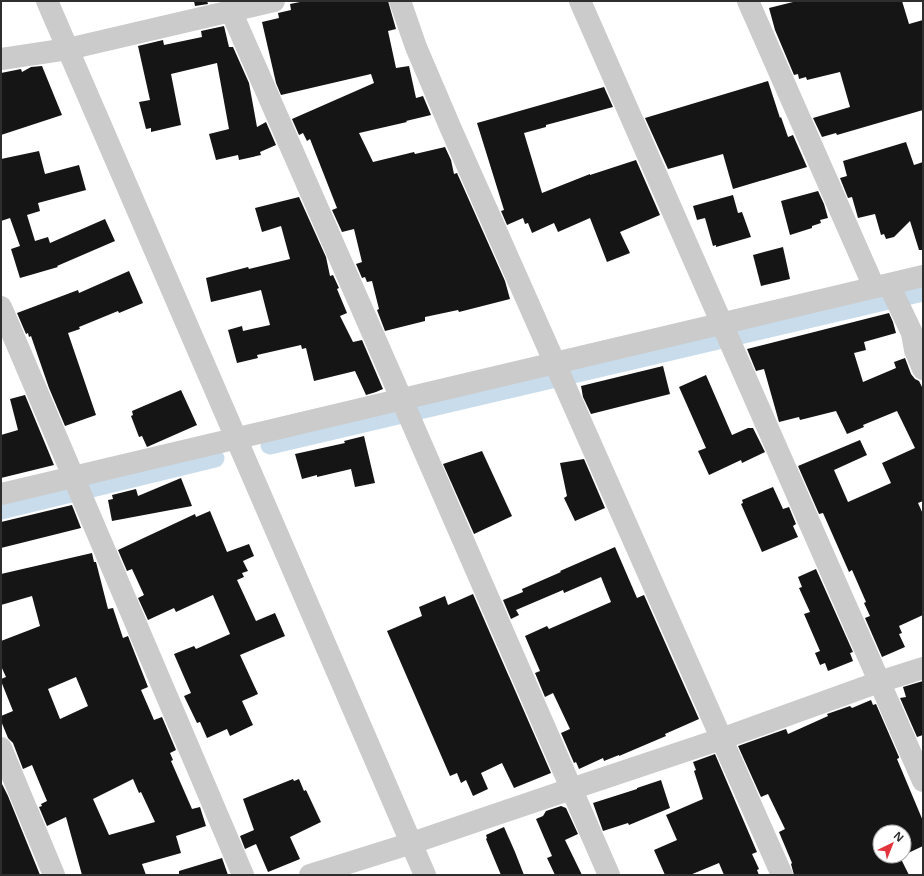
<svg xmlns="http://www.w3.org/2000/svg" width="924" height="876" font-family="'Open Sans',sans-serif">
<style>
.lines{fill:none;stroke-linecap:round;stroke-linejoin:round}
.canal{stroke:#c8dceb;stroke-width:19}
.building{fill:#151515;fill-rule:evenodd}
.minor{stroke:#cbcbcb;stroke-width:22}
.tertiary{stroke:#cbcbcb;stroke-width:22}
</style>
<rect width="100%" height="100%" fill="#fff"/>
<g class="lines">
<g class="canal">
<path d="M270,445L923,292"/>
<path d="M1,510L215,458"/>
</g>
</g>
<g class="building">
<path d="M194,1H207L208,4L195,6Z"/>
<path d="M305,1H388L396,29L388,31L396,68L409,66L416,98L423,96L431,115L406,121L407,122L359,133L373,162L414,152L415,154L445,147L451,160L454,174L457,173L505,281L510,299L459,312L458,310L425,317V321L385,331L377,310L379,309L372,281L367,282L365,277L362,278L356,264L362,262L354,229L342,232L332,210L337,208L310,139L307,141L303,133L299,135L292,119L374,83L371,74L281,95L276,83L262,22L279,18L278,13L291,10L290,4Z"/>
<path d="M797,1H902L909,24L923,20V110L837,135L836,133L822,137L813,118L850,107L840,72L807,80L806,77L799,79L798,74L794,75L775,30L769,8Z"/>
<path d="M224,26L229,47H233L249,83L257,127L266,122L276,145L260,152L261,155L239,160L238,155L216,160L209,134L229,129L217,63L171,74L181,125L151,132V128L146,129L139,102L150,100L138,46L163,40L164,45L202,37L201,31Z"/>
<path d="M42,66L62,115L1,135V73L21,69L22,72L31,67Z"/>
<path d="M768,81L780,118L781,117L788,137L793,135L807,167L733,189L723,154L668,169L645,118Z"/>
<path d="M604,87L613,107L546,125V127L524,133L542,193L590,174V175L636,160L660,215L620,232L630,253L607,262L590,218L558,232L554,223L532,233L528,223L525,224L523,218L507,225L501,211L504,210L477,123Z"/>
<path d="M906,142L914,165L923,162V250H919L910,221L894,237L886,239L884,234L881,235L875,214L858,218L852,197L848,198L840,178L847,176L843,161Z"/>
<path d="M39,151L45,174L79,165L86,190L38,203L40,211L27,215L35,241L48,237L50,243L105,219L115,241L57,266L58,267L20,278L11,249L20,246L10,218L1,221V159Z"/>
<path d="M818,191L824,204L828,218L820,220L821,223L812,226V228L790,235L781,201Z"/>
<path d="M733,195L738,213L742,212L751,237L716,247V245L713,246L705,218L697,220L693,206Z"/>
<path d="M299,197L326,257L330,276L333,275L339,288L337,289L347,313L340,316L353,342L362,340L383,389L376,392L366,395L355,371L314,381L306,348L302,349L301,345L257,355L258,358L237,363L228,330L242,326L243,331L270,325L261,290L211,302L206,278L248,267L249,269L290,259L281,226L262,232L255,208Z"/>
<path d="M783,247L790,279L761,286L753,255Z"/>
<path d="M129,271L143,303L119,313L118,311L79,327L80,329L68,333L96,415L65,426L49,388L31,336L29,337L28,333L26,334L17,313L78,290L79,293Z"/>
<path d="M889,313L893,322L896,333L864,342L866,350L854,353L863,382L896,368L894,362L905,358L911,374L915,379L919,381L923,389V501L918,503L923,514V615L899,626L902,633L899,634L905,647L882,657L865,618L870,616L864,603L866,602L852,570L849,572L823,513L819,514L798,466L860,440L867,455L834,470L848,502L891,483L882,463L915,448L897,411L863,425L864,427L847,434L836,411L800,420L799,417L779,422L764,369L756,371L747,349Z"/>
<path d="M663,366L670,394L591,414L583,397L581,386Z"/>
<path d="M706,375L732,435L748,428H753L765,452L742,463L741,460L709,475L698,451L706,448L679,387Z"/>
<path d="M181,390L197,425L147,447L142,436L139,437L131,416L133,415L132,411Z"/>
<path d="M25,395L54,465L1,478V435L18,430L10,399Z"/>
<path d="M364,436L375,483L355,487L351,469L317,477V475L302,479L295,454L345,443L344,441Z"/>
<path d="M482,451L512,516L474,534L443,464Z"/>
<path d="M584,459L605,508L575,521L564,498L567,496L560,463Z"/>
<path d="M181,478L192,506L112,521L108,500L113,499L112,495L136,489L138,496Z"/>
<path d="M773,487L783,509L789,507L796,524L793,526L798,537L762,552L741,504L743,503L742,500Z"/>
<path d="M72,505L81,528L1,548V522Z"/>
<path d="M210,511L227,552L249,544L254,556L243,561L248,571L242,573L244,577L237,580L256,621L275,613L285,636L240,655L258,694L242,701L253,725L230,736L227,729L207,738L200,722L197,723L184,696L191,693L174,654L194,646L196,649L230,634L213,595L176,612L174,608L148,620L138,598L144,595L132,569L127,571L118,550L195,514L196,517Z"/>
<path d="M615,547L637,598L644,595L699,719L665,734L666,736L619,756V755L604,761L603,758L579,769L576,762L574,763L561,733L570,729L553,693L545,697L535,673L540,671L525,636L547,626L549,629L611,602L601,577L564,593L563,590L516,610L519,615L511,619L503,600L523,592L522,589L561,572L560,571Z"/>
<path d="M92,553L94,562H96L108,609L113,608L123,638L128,636L148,687L141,690L154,720L162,717L176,750L170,753L173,760L171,761L192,809L200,807L206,826L176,836L181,853L142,864L146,875H82L66,817L47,826L39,807L42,806L41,804L47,801L32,765L23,769L13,743L8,738L1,721V716L13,711L1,681V679L6,677L1,666V641L40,626L32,596L1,605V574ZM76,677L88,706L60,719L48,689ZM133,779L139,793L141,792L155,822L109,835L93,799Z"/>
<path d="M816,569L853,652L850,653L853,661L828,671L825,663L820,665L815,653L820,651L804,614L810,612L799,588L802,587L798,577Z"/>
<path d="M473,594L551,773L514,788L502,763L481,773L488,789L473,796L466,780L461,783L457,773L450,776L387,631L422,616L419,607L445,596L448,605Z"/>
<path d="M923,681V735L917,737L900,698L906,697L903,687Z"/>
<path d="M871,700L873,705L876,704L899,757V758L897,759L923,821V846L904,855V832H880V856H902L900,857L909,875H794L791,864L792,863L779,832L785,829L768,794L761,797L738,746L786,729L788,734L828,716L827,714L850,706L852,708Z"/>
<path d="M715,754L757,852L752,854L759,869L757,870L759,875H724L719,863L690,875H665L654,850L677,840L666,815L703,799L694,771L696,770L693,762Z"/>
<path d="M293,779L294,781L299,779L304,791L306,790L321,822L290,837L300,859L268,872L256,844L245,849L240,836L254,830L243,799Z"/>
<path d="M661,780L670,808L629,825L628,823L603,831L593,803L637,789V788Z"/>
<path d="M1,782L8,796L40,875H1Z"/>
<path d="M561,806L566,808L578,834L565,840L582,875H555L547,858L552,856L536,819L543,816L546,811Z"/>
<path d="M504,827L515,852L524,875H501L486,839L487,838L486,835Z"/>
<path d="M222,858L228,875H179V871Z"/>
</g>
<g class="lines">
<g class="minor">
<path d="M400,1L416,47L451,129L782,875"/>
<path d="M580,1L923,781"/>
<path d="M748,1L874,287"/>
<path d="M231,11L402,400L609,875"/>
<path d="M1,59L68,49L274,1"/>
<path d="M889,285L912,333L915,350L923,369"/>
<path d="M1,307L243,875"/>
<path d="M1,748L54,875"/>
<path d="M310,875L412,843L571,789L721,739L879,682L923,668"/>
</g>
<g class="tertiary">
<path d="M47,1L425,875"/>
<path d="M1,494L923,276"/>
</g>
</g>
<rect width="924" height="876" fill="none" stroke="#2e2e2e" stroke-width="4"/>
<g transform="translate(892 844) rotate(43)"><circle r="19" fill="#ffffff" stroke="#ababab"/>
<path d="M0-3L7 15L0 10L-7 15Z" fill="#e1343d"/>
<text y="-6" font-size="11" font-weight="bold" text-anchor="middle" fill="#2e2e2e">N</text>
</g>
</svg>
